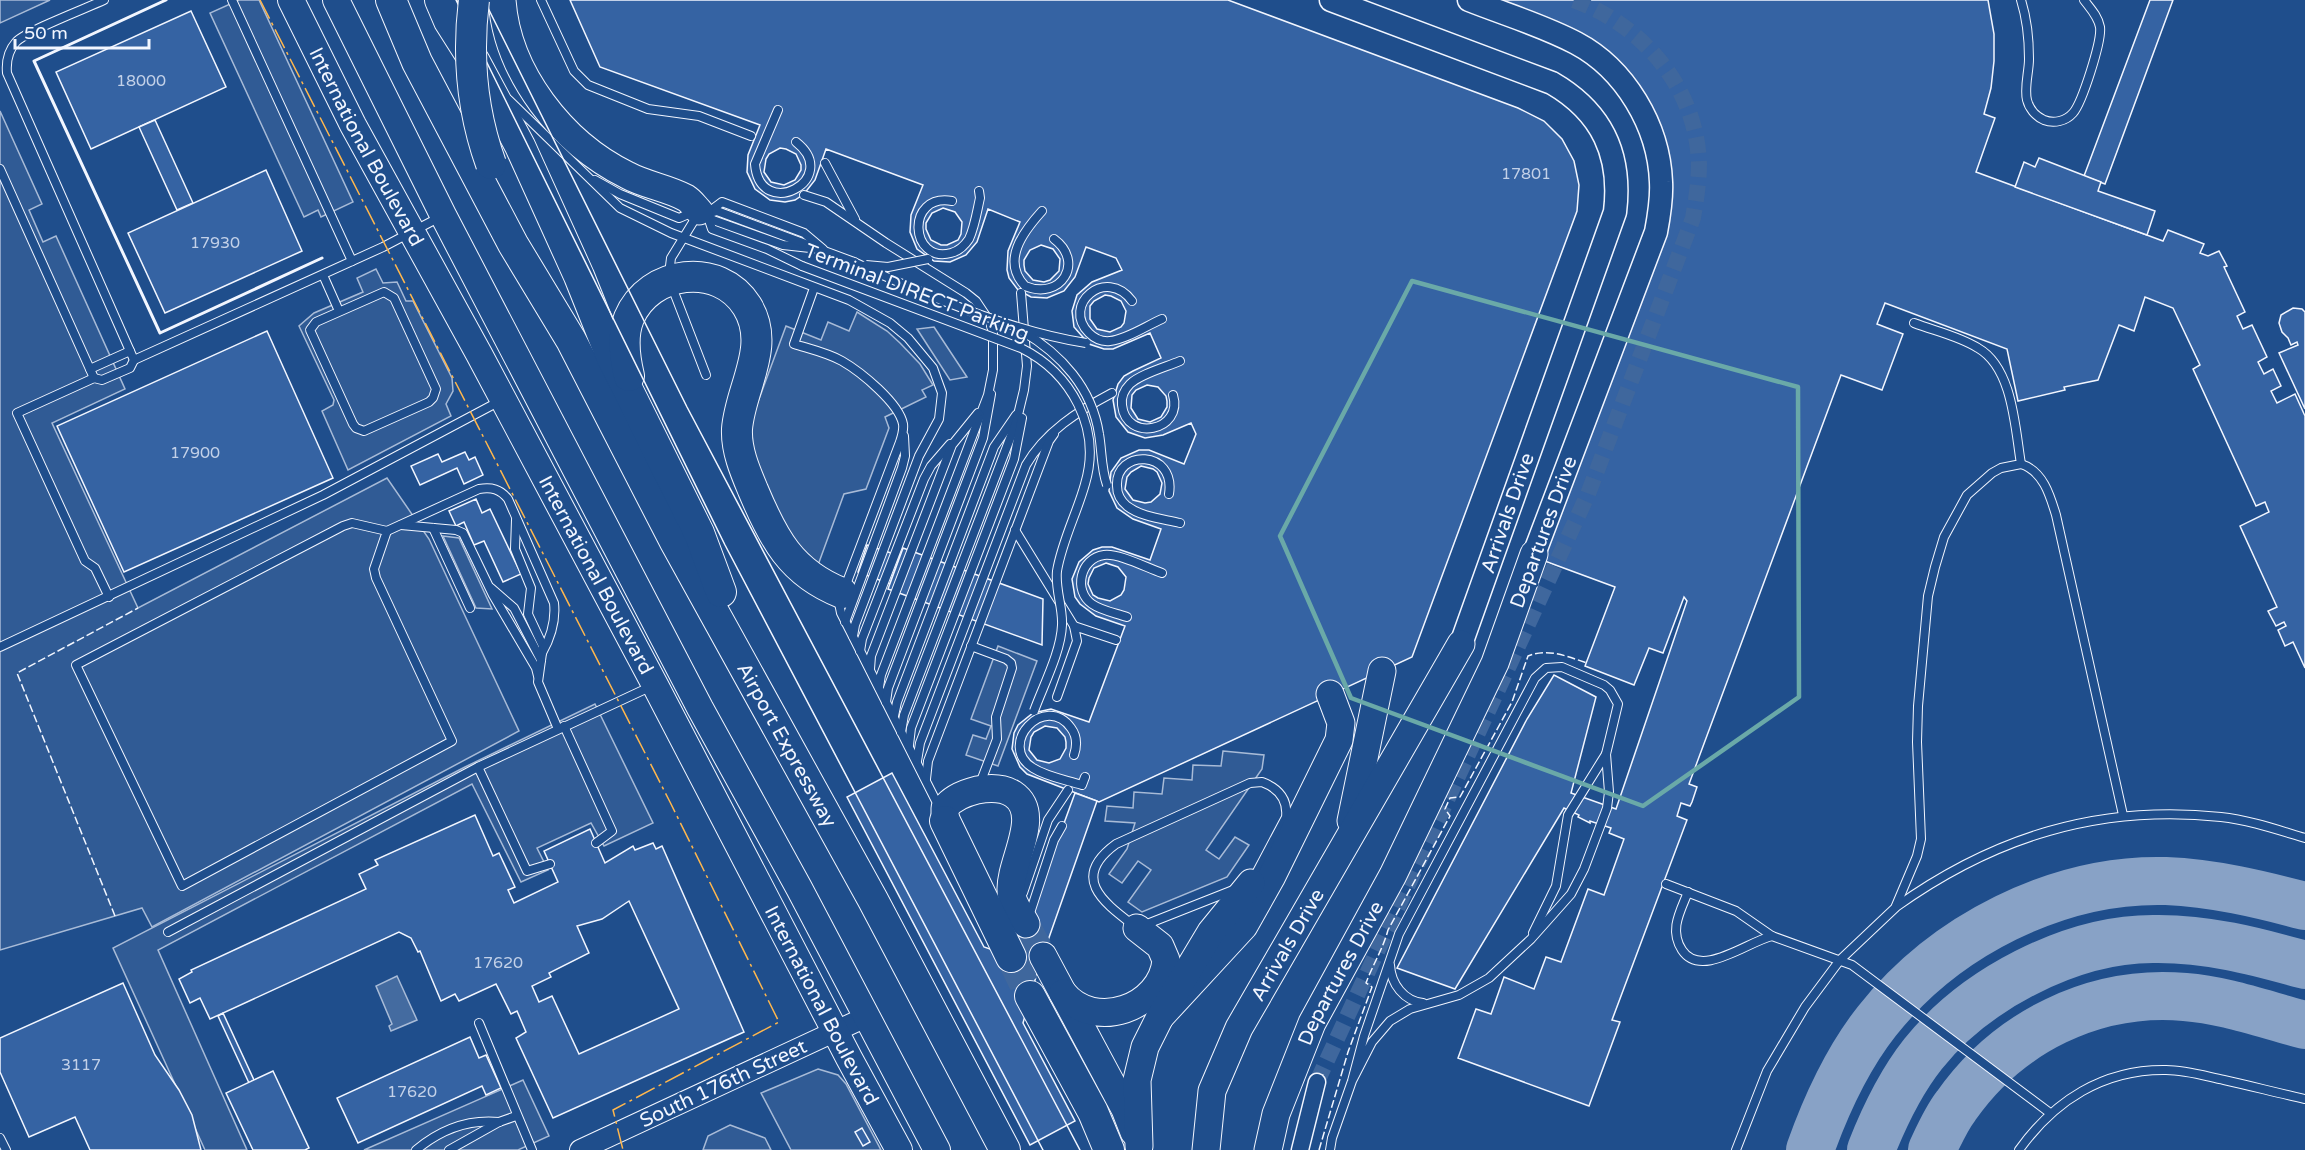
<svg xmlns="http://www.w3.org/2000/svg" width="2305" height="1150" font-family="'Varela Round',sans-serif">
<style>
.built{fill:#305b95;stroke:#a8bbd7;stroke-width:1.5}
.water{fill:#446ba0;stroke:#a8bbd7;stroke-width:1.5}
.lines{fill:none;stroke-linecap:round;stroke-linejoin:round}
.taxiway{stroke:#88a2c6;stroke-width:48}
.building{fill:#3563a3;stroke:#f2f6ff;stroke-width:1.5;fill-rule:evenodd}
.minor-tunnel{stroke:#3f679d;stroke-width:16;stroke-dasharray:16 8;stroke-linecap:butt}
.trunk-tunnel{stroke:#3f679d;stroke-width:27;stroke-dasharray:27 14;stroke-linecap:butt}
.motorway-tunnel{stroke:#3f679d;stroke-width:30;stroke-dasharray:30 15;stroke-linecap:butt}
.service-casing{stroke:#f2f6ff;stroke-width:10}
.minor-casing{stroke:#f2f6ff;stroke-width:19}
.tertiary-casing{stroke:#f2f6ff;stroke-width:22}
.secondary-casing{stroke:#f2f6ff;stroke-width:25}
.primary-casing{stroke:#f2f6ff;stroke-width:28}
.trunk-casing{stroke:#f2f6ff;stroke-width:29}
.motorway-casing{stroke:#f2f6ff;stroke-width:32}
.service{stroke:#1f4e8c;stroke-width:8}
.minor{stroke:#1f4e8c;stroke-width:16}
.tertiary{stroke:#1f4e8c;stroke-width:20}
.secondary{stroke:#1f4e8c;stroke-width:22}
.primary{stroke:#1f4e8c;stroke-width:26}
.trunk{stroke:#1f4e8c;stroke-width:27}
.motorway{stroke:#1f4e8c;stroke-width:30}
.tram{stroke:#f2f6ff;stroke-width:1.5}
.service-bridge-casing{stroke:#f2f6ff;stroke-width:10;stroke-linecap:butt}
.motorway-bridge-casing{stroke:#f2f6ff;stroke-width:32;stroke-linecap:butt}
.service-bridge{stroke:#1f4e8c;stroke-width:8}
.motorway-bridge{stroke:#1f4e8c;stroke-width:30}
.fence{stroke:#f2f6ff;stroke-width:1.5;stroke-dasharray:8 3;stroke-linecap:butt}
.wall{stroke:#f2f6ff;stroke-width:3}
.power{stroke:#ffb74d;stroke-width:1.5;stroke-dasharray:21 4.5 3 4.5;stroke-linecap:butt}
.marked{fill:none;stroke:#6aa9a8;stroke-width:4.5;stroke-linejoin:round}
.labels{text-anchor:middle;stroke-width:4.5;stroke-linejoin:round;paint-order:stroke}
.number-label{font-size:16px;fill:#c3d1e8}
.street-label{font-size:20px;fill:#f2f6ff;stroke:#1f4e8c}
</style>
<rect width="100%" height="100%" fill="#1f4e8c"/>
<g class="built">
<path d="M0,0H50L0,23Z"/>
<path d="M239,0H259L353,202L321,217L318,210L304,217L210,13Z"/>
<path d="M0,111L42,204L29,210L43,242L56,236L125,389L52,423L138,608L387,478L429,539L519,731L152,927L142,908L0,950Z"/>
<path d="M376,269L383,283L397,282L406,301H413L452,378L453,391L446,404L451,416L348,470L322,411L333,405L334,400L299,326L314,313L363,292L357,278Z"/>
<path d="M857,312L887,331L900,343L920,364L933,385L922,390L926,397L885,417L889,428L866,489L844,494L818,565L801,558L749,457L752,418L786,326L821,340L828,322L849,331Z"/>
<path d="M934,327L967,377L950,380L917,329Z"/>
<path d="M443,536L459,538L492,609L476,608Z"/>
<path d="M998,646L1037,661L998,766L966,755L973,735L986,739L991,726L971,719Z"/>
<path d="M595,704L653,823L604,846L591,823L537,848L548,870L521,882L472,784L158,950L247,1150H205L113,948L465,767Z"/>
<path d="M1223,751L1264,755L1262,769L1206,850L1219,859L1235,837L1249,845L1227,877L1142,912L1128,902L1151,870L1138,861L1122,883L1109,874L1127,849L1135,823L1105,821L1107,806L1133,808L1134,792L1162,794L1164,778L1192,780L1193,765L1221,766Z"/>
<path d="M818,1069L838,1075L846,1084L881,1150H791L761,1093Z"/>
<path d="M523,1080L549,1136L518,1150H364Z"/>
<path d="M730,1125L765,1138L771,1150H703L708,1136Z"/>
</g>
<path class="water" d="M397,976L417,1020L391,1031L389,1026L392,1024L376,986Z"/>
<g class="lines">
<g class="taxiway">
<path d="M1810,1150C1826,1105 1847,1059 1877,1021C1944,936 2057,878 2166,881C2214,883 2259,894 2305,906"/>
<path d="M1871,1150C1884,1117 1900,1083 1923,1054C1974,990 2070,939 2153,939C2206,938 2255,951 2305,965"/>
<path d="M1932,1150C1939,1135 1946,1119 1956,1106C2008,1032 2094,989 2185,997C2225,1000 2266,1015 2305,1025"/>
</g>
</g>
<g class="building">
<path d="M570,0H1228L1518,108L1544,121L1562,139L1574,161L1579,185L1577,211L1412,657L1099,802L1027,774L1020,767L1012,749L1014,733L1018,725L1033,713L1051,709L1089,722L1125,626L1096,616L1080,604L1075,597L1072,579L1079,562L1093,550L1102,547H1112L1150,560L1161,529L1133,519L1117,508L1109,491L1111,472L1121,458L1139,450H1149L1184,464L1196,434L1191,423L1163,435L1145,438L1128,432L1116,417L1113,400L1118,384L1124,376L1133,371L1161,358L1150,333L1113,349H1104L1089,344L1074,327L1072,311L1077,295L1092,282L1122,270L1116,258L1086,247L1075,277L1064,291L1047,298L1031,297L1018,290L1009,278L1007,270L1008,251L1020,222L988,209L977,242L966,255L950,262L934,261L917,249L910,232L911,215L923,185L826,149L815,180L804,194L795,200L785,202L770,200L755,189L747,172L748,155L760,125L600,67ZM780,148L786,149L796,154L801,165V170L795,180L784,185L771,182L764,172L766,159L769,154ZM943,208L955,212L962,222L961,234L958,240L947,245H941L931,240L926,229V223L932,213ZM1041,245L1053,249L1060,259L1059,271L1050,280L1044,282L1033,280L1025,271L1024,265V260L1030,250ZM1105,295L1111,296L1121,301L1126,311L1124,323L1121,327L1110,332L1097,329L1090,319V306L1094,301ZM1147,385L1158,387L1166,396L1167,401V407L1161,417L1150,422L1138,419L1131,408L1132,395L1136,390ZM1141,466L1153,469L1157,472L1162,483L1160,494L1151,502L1145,503L1133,500L1125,489L1127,477L1131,472ZM1106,563L1118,567L1126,577L1124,590L1121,595L1110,601L1098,598L1093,595L1088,584L1089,578L1094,568ZM1045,726L1057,728L1065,737L1066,742V748L1060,759L1049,763L1037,760L1029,750L1031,737L1034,732Z"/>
<path d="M1486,0H1988L1994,34V61L1991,88L1984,114L1995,118L1976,172L2163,241L2168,230L2204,244L2200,253L2208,256L2219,251L2227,266L2224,267L2245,312L2237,316L2243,329L2252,325L2267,357L2258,362L2264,374L2273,369L2281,386L2271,391L2277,403L2295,394L2305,416V668L2293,642L2285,646L2278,630L2286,626L2284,622L2276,626L2268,611L2277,607L2240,526L2269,512L2265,502L2256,506L2193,369L2200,365L2173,308L2145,297L2134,331L2119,325L2098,380L2064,387L2065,390L2018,401L2007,349L1885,303L1877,324L1903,334L1882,390L1841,375L1689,784L1697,787L1692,802L1690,806L1681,803L1677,816L1687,820L1612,1020L1620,1022L1589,1106L1458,1058L1476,1009L1491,1014L1504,977L1534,989L1546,957L1561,962L1588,889L1604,895L1624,839L1609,833L1611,828L1590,821V823L1578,817L1579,815L1564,808L1455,989L1397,968L1527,719L1554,675L1596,697L1571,793L1616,809L1687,601L1684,597L1663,653L1649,648L1634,685L1585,666L1615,587L1542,560L1660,241L1639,91Z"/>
<path d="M2150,0H2173L2105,184L2084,176Z"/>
<path d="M191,11L226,87L91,149L56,72Z"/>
<path d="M155,120L193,203L177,210L139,127Z"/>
<path d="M2039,158L2101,182L2098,191L2155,211L2147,235L2015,187L2024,162L2035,167Z"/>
<path d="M266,170L302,251L165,313L128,233Z"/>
<path d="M2293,308L2302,309L2305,312V409L2279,353L2298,345L2297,342L2291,345L2288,338L2282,332L2279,323L2281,315Z"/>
<path d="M267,331L333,478L124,572L57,426Z"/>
<path d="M465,452L469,460L475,457L483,475L464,484L457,468L420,485L411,466L438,454L442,462Z"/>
<path d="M476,499L482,513L490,509L521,574L503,582L484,541L474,545L464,522L456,526L449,511Z"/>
<path d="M867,545L900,556L890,584L858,572Z"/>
<path d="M903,548L1043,599L1042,645L888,589Z"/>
<path d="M892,773L984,947L1039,966L1023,1023L1075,1121L1030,1145L847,797Z"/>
<path d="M1075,793L1097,801L1039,966L1015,958Z"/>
<path d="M475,815L493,856L499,853L515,887L508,890L514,903L558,882L544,851L590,829L605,863L633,846L635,850L653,843L656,849L662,846L744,1032L553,1118L516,1038L526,1032L517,1011L511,1014L496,984L459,1001L455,994L441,1001L420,951L418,952L411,938L399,932L210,1019L200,998L190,1003L179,979L192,972L191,970L366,889L359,874L378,865L375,860ZM629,901L679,1009L579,1054L552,996L539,1002L532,986L551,977L549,973L589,953L577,926L602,919Z"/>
<path d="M123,983L155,1055L179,1090L192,1115L201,1150H90L75,1117L29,1137L0,1072V1038Z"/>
<path d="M223,1013L254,1080L249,1083L218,1016Z"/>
<path d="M470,1037L479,1058L486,1055L501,1088L486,1095L482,1086L358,1143L337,1098Z"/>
<path d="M273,1071L309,1148L305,1150H253L226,1093Z"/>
<path d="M862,1128L870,1142L863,1146L855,1132Z"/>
</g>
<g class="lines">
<path class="minor-tunnel" d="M1317,1082L1588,494L1693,218C1696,200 1699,182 1699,164C1697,88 1642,24 1573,0"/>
<path class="trunk-tunnel" d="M1026,924L1043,956"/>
<path class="motorway-tunnel" d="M1011,957L1030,996"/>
<g class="service-casing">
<g id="service">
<path d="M104,0C87,8 26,31 16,42C8,51 6,62 7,73L134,360L383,247L442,216"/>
<path d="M232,0L352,261"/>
<path d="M541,0L574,71L588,85L648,109L699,116L751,136"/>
<path d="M2021,0C2027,19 2029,39 2029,59C2029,72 2024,87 2027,100C2029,108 2035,116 2044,120C2054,124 2066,121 2073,113C2082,103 2102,41 2100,27C2098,16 2090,8 2084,0"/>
<path d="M509,100L620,208L671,233L849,300L890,323L908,338L933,368L942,393L939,419L919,456L855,625L853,636"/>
<path d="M778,110L755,164C760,223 843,179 796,142"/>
<path d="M825,163L855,219"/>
<path d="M0,169L94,378"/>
<path d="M595,180L620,194L679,218C694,212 700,207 713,220L783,245L819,249"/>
<path d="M804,195L826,202L886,243L966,293L976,301L990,322L993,333V370L988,395L881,675L879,687"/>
<path d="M952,201C905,193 910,264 951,253C959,251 965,245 969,239C975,226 977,211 980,198L979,191"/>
<path d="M710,211L722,202L804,233L823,249"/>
<path d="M1042,211C1023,232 1001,261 1025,286C1061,301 1085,262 1054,239"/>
<path d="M707,214L717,211L854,262"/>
<path d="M707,214L712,229L767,249L802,266"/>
<path d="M669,274L671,258L698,214"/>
<path d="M323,275L339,311"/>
<path d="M672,287L706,375"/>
<path d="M814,288L794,344C810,349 828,353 842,361C861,372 899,403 903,424C904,430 902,436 900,442L839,603L841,613L939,807"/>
<path d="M384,292L394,298L436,389L433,398L429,402L364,431L356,428L353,424L310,330L316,322Z"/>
<path d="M1132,301C1106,266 1061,305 1089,333C1095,339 1101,342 1110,341C1127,339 1146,326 1162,319"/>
<path d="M90,369L130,351"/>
<path d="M1173,395C1184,431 1126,443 1122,405C1121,397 1124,390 1130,384C1140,374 1166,367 1180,361"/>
<path d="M2021,464C2043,471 2050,495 2056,515L2123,815"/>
<path d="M1169,494C1176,449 1115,449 1117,486C1117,494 1121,501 1127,506C1141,517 1164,519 1180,523"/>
<path d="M516,520L515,549L531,588L528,614L543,646L538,682L558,729"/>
<path d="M352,523L387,531L374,569L376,578L452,741L182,886L76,665L343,526Z"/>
<path d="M401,525L456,530L463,533L493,595L536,668L538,676"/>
<path d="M433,528L470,608"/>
<path d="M1015,530L1074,626"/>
<path d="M387,531L479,489C492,487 500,489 508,499L554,603C556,621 551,637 542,653"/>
<path d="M491,588L514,608L541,660"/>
<path d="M109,597L95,568L85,561L17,413L94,378L102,380L130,368L134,360"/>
<path d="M1127,617C1116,613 1102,611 1092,604C1073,591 1080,558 1104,555C1119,553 1147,568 1162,573"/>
<path d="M845,622L902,468L905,456L904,436"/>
<path d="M971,646L1006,659L1011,663L1012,668L996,717L997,739L981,781L982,786"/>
<path d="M0,647L323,495L500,401"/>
<path d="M860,651L862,639L924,479L931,466L950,444"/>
<path d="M870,669L871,656L952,445L978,413"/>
<path d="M1057,697L1077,641L1074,626L1116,640"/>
<path d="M886,702L888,688L983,438L991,394"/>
<path d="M894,716L897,702L994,447L1016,415"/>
<path d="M564,726L612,831L596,843"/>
<path d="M901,732L904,715L1016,423L1024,390L1027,366L1021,293"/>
<path d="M909,745L911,728L1014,459L1022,418"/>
<path d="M1074,755C1077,746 1077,736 1071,728C1045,692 996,745 1033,768C1047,777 1067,780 1082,785L1085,777"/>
<path d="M917,761L920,743L1026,465C1045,432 1078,411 1112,393"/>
<path d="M478,767L527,871L550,864"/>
<path d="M926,779L928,761L1049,441L1054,434"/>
<path d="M1262,782C1278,788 1288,799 1286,817L1251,883L1137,928C1106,904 1068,879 1116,844L1250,783Z"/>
<path d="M1666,884L1736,911L1772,936L1852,965L2050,1113"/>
<path d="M1688,892C1680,912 1669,930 1682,950C1701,979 1747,942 1772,936"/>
<path d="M1023,893L1048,820L1068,790"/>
<path d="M1896,907C1994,837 2099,804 2221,817C2249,820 2278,830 2305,838"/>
<path d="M1029,916L1054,840L1062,826"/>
<path d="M168,932L478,767L652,686"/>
<path d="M1533,933L1556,886L1568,815L1606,754"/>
<path d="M1390,965C1391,984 1404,1001 1423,1003"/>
<path d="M479,1023L532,1150"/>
<path d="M0,1138L6,1150"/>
<path d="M416,1150C440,1130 468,1119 499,1122"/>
<path d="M449,1150L499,1122L516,1116"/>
<path d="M1330,1150L1332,1138L1352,1081L1364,1036L1399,934L1535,678L1546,668L1562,667L1604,685L1610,690L1618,704L1606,754L1609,792L1607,808L1584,869L1571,894L1531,939L1489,978L1459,995L1410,1009L1390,1021L1372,1042L1352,1081"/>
<path d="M1736,1150L1767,1071L1805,1007L1840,960L1895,908L1917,856L1921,839L1917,742L1918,706L1928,596L1935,567L1944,537L1967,495L1992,473L2001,468L2021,464C2015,428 2013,368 1978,348C1959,336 1935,331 1914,323"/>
<path d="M2019,1150C2054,1101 2103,1069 2166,1070C2186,1070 2205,1076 2224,1080C2251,1086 2278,1093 2305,1099"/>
</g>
</g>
<g class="minor-casing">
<path id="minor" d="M1300,1150L1317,1082"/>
</g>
<g class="tertiary-casing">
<path id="tertiary" d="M580,1150L866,1017"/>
</g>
<g class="secondary-casing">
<g id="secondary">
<path d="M1331,0L1552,83C1602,112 1622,155 1615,212L1461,644"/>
<path d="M1469,0C1504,14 1542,25 1576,43C1625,69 1659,126 1661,182C1662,199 1659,216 1656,232L1534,554"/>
</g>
</g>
<g class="primary-casing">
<g id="primary">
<path id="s1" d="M291,0L353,125L479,354L655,685L849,1058L899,1150"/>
<path d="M336,0L443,215L700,708L799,888L937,1150"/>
</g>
</g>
<g class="trunk-casing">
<g id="trunk">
<path d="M502,0C507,73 562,143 627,175C645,185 668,188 686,198C691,201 695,207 699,211"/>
<path d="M945,821V808C952,798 965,793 977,790C988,788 1002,787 1013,794C1043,814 1010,861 1011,890C1011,902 1020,913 1026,924"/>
<path d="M1351,821L1382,671"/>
<path d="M1043,956L1125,1109L1134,1132"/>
<path d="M1063,993C1094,1032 1162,1008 1166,960L1160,946L1137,928"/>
<path d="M1160,1017L1244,926L1271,878L1339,740L1341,723L1330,694"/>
<path d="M1139,1146L1137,1080L1145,1047L1160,1017L1211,932L1251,883"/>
<path id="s2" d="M1206,1150L1212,1091L1239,1028L1461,644"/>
<path id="s3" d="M1268,1150L1276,1114L1312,1023L1393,875L1495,663L1534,554"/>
</g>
</g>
<g class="motorway-casing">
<g id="motorway">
<path id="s4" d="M391,0L417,62L513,244L571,340L674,540L873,900L1005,1150"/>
<path d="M440,0L449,21L475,62L520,146L579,276L611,356L699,533L721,592"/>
<path d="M629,376C625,359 622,335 629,318C649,270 719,261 747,306C772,346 740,388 737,429C736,450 745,471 753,490C773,538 791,573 842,593"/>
<path d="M945,821L1011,957"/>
<path d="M1030,996L1093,1112L1109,1150"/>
</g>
</g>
<use href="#service" class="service"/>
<use href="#minor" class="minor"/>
<use href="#tertiary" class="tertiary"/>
<use href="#secondary" class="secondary"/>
<use href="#primary" class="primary"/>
<use href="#trunk" class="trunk"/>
<use href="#motorway" class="motorway"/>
<g class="tram">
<path d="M456,0L725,545L1043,1150"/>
<path d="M484,0L687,407L1080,1150"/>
</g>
<g class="service-bridge-casing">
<g id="service-bridge">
<path d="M854,262C924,295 1010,331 1086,343"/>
<path d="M866,265L888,267L928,259"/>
<path d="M802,266L1021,348C1071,373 1102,428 1085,484C1077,513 1062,541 1057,571C1055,590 1063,607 1062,625C1061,652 1043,686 1034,711"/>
<path d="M1022,331C1061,354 1092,388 1099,434C1102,451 1101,468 1107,485"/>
</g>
</g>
<g class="motorway-bridge-casing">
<path id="motorway-bridge" d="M474,0C467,56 472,111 491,164"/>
</g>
<use href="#service-bridge" class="service-bridge"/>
<use href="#motorway-bridge" class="motorway-bridge"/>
<g class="fence">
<path d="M115,916L17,673L138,608"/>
<path d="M1319,1150L1348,1052L1372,987L1366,983C1373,964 1383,949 1388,930L1450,816L1445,809L1450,798L1460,797L1512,702L1528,656C1548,648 1566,656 1587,663"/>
</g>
<path class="wall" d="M166,0L34,61L160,333L322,258"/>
<path class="power" d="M260,0L670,802L779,1022L613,1110L623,1150"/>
</g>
<path class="marked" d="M1412,281L1798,387L1799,697L1643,806L1351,698L1280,536Z"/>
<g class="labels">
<g class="number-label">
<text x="141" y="86">18000</text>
<text x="1526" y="179">17801</text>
<text x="215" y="248">17930</text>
<text x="195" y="458">17900</text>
<text x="498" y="968">17620</text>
<text x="81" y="1070">3117</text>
<text x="412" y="1097">17620</text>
</g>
<g class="street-label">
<text dy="7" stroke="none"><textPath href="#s1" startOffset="165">International Boulevard</textPath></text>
<text transform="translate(917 292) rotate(21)" y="7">Terminal DIRECT Parking</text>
<text transform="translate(1507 513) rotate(-71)" y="7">Arrivals Drive</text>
<text transform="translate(1543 532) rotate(-70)" y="7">Departures Drive</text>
<text dy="7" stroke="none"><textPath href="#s1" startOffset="651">International Boulevard</textPath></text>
<text dy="7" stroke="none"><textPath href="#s4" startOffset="844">Airport Expressway</textPath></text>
<text dy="7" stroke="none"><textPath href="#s2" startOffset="224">Arrivals Drive</textPath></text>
<text dy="7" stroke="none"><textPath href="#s3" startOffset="192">Departures Drive</textPath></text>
<text dy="7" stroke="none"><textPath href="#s1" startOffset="1137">International Boulevard</textPath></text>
<text transform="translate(723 1083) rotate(-25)" y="7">South 176th Street</text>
</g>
</g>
<path d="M15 39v9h134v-9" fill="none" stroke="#f2f6ff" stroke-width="3"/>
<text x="24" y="39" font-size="18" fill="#f2f6ff" stroke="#1f4e8c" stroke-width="4.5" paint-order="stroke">50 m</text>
</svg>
